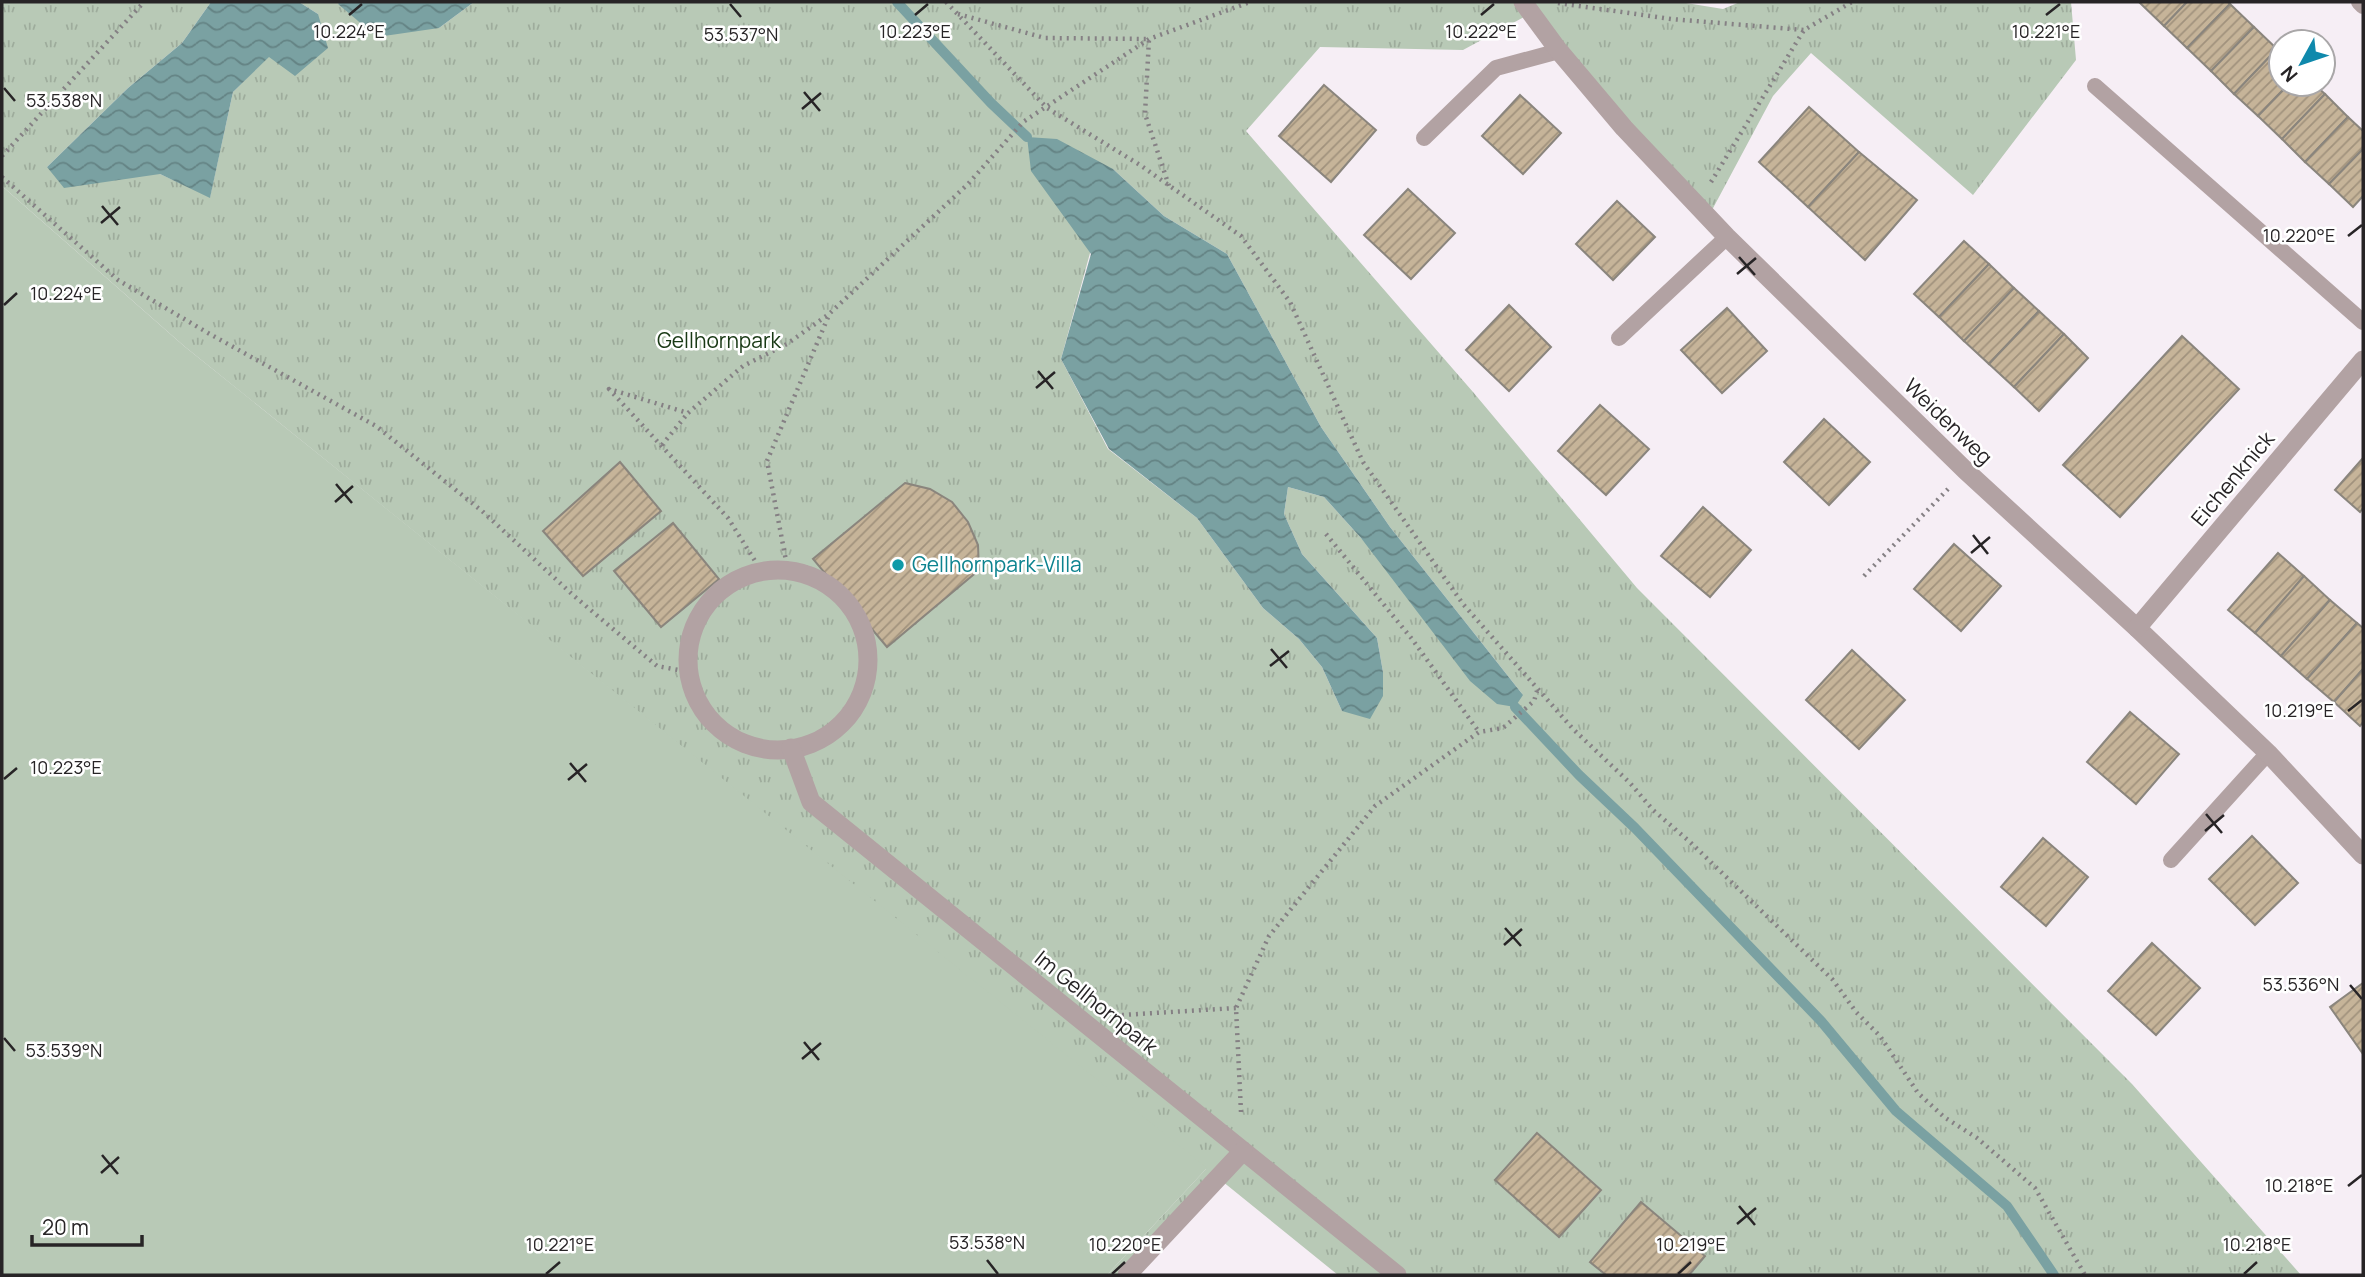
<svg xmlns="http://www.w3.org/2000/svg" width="2365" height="1277" font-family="Manrope,sans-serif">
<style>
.grass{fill:url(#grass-tufts);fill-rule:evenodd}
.garden{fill:#b8c9b6}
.water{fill:url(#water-waves)}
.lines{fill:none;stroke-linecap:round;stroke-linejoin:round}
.stream{stroke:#7aa1a2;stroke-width:10}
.building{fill:url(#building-hatch);stroke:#8a857d;stroke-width:2}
.path{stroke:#858084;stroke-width:4.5;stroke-dasharray:2 5;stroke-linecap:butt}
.service{stroke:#b2a2a3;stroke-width:16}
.minor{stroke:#b2a2a3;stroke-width:19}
.ticks{fill:none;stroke:#272426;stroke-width:2.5}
.culture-dot{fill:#0f9aa8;stroke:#fff;stroke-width:2.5}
.labels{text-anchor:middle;stroke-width:5;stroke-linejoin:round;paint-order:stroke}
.park-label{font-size:21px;fill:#183814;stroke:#fff}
.street-label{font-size:21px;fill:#272426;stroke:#fff}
.culture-label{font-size:21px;fill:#0d838f;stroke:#fff;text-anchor:start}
.ticks-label{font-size:18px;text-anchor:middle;fill:#272426;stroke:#fff;stroke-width:5;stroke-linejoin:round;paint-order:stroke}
</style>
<defs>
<pattern id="grass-tufts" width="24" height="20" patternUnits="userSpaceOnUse" patternTransform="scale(1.75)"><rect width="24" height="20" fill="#b8c9b6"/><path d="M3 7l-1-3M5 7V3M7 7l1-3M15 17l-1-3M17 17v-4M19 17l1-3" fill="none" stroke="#9eac9c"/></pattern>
<pattern id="water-waves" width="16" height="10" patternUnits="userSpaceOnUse" patternTransform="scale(1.75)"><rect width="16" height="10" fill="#7aa1a2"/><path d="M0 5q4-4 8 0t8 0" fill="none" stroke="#648384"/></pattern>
<pattern id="building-hatch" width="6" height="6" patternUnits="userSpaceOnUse" patternTransform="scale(1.75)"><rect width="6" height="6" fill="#c6b499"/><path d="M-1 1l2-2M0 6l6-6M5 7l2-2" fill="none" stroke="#a1927d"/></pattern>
</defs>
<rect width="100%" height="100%" fill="#f6eef5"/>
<path class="grass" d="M2,2H211L182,43L128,88L47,167L160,174L210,197L233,92L269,56L318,14L299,2H339L338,4L439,28L474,2H1680L1723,9L1740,2H2071L2076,60L1973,195L1811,53L1773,96L1704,225L1524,17L1463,50L1320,47L1246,131L1473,392L1637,588L2132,1084L2301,1275H1338L1217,1177L1125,1275H1107L1206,1169L184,346L2,186ZM1113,169L1164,216L1227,254L1321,427L1390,527L1523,695L1361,538L1324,497L1288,487L1284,514L1302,554L1377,638L1383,672L1342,711L1322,667L1299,639L1263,608L1197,518L1108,449L1061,359Z"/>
<path class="garden" d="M2,186L184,346L1207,1168L1107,1275H2Z"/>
<g class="water">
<path d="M211,2H299L318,14L328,48L295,76L269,57L233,92L210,198L160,174L64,188L47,167L128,88L182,43Z"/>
<path d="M339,2H474L439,28L377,37L338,4Z"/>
<path d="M1027,137L1057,139L1113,169L1164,216L1227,254L1321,427L1390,527L1523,695L1515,707L1497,704L1470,681L1361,538L1324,497L1288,487L1284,514L1302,554L1377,638L1383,672V696L1370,719L1342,711L1322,667L1299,639L1263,608L1197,518L1109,449L1061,359L1091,254L1031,171Z"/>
</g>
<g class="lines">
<g class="stream">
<path d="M897,2L991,103L1027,137"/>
<path d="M1515,707L1579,775L1635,828L1821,1021L1896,1111L2007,1206L2054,1275"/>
</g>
</g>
<g class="building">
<path d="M2142,2H2187L2164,26L2140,3Z"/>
<path d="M2187,2H2228L2230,4L2187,48L2164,26Z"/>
<path d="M2230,4L2254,27L2211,71L2187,48Z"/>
<path d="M2254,27L2277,49L2234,94L2211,71Z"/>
<path d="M2277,49L2281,53V84H2289L2258,116L2234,94Z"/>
<path d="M2289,84H2314L2325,94L2282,139L2258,116Z"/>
<path d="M1324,85L1376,130L1331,182L1279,136Z"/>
<path d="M2325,94L2348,117L2305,162L2282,139Z"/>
<path d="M1520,95L1561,133L1523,174L1482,136Z"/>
<path d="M1809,107L1859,152L1808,207L1759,162Z"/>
<path d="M2348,117L2363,131V149L2329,184L2305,162Z"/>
<path d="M2363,149V196L2353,207L2329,184Z"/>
<path d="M1859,152L1917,200L1865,260L1808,207Z"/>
<path d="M1408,189L1455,233L1411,279L1364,235Z"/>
<path d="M1617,201L1655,237L1613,280L1576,244Z"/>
<path d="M1964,241L1989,264L1939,317L1914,294Z"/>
<path d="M1989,264L2014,288L1964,341L1939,317Z"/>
<path d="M2014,288L2039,311L1989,364L1964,341Z"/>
<path d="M1509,305L1551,347L1509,391L1466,350Z"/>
<path d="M1727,308L1767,351L1722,393L1681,350Z"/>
<path d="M2039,311L2064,334L2014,387L1989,364Z"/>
<path d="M2064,334L2088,358L2039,411L2014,387Z"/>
<path d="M2182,336L2239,389L2120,517L2063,465Z"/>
<path d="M1600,405L1649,449L1606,495L1558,451Z"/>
<path d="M1824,419L1870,462L1829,505L1784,462Z"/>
<path d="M2363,458V508L2360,512L2335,490Z"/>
<path d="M620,462L661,511L583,576L543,531Z"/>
<path d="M905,483L930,489L952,502L968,522L978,545L979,570L887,647L813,559Z"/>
<path d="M1703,507L1751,550L1710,597L1661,556Z"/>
<path d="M673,523L719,579L661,627L614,571Z"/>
<path d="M1954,544L2001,586L1961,631L1914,589Z"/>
<path d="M2278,553L2304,576L2255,633L2228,610Z"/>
<path d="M2304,576L2330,600L2281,656L2255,633Z"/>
<path d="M2330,600L2357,623L2307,679L2281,656Z"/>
<path d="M2357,623L2363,628V669L2334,702L2307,679Z"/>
<path d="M1852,650L1905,700L1859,749L1806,700Z"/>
<path d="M2363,669V722L2360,726L2334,702Z"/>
<path d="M2130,712L2179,754L2136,804L2087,762Z"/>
<path d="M2252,836L2298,883L2255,925L2209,879Z"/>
<path d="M2043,838L2088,877L2046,926L2001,887Z"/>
<path d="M2152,943L2200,988L2156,1035L2108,991Z"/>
<path d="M2363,983V1054L2330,1007Z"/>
<path d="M1537,1133L1601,1190L1559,1237L1495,1180Z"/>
<path d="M1641,1202L1705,1256L1689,1275H1606L1590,1262Z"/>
</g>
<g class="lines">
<g class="path">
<path d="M946,2L1047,108L1140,165L1241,236L1290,302L1363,462L1463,604L1573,729L1630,783L1653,810L1690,842L1833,980L1856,1012L1880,1036L1918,1093L1944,1117L1977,1138L2035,1188L2085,1275"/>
<path d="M1558,3L1671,19L1804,30"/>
<path d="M958,14L1045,38L1149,39L1145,114L1169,186"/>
<path d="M2,156L144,2"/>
<path d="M2,177L118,280L208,333L376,426L482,511L574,596L657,666L689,672"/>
<path d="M1711,182L1804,30L1852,2"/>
<path d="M662,445L688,413"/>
<path d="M1326,534L1412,639L1479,732"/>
<path d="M788,571L767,461L829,315"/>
<path d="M762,572L728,518L609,389L688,413L743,366L787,344L829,314L968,184L1023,122L1149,39L1250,2"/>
<path d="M1864,576L1948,489"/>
<path d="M1122,1015L1236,1008"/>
<path d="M1241,1112L1236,1008L1269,936L1375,806L1479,732L1503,728L1534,701L1537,691"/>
</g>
<g class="service">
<path d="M2359,2L2363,6"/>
<path d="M2095,86L2363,322"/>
<path d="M1424,138L1496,68L1559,51"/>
<path d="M1619,338L1727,237"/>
<path d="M2171,860L2268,753"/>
</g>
<g class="minor">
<path d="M1523,2L1559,51L1624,128L1727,237L1965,470L2137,628L2268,753L2363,855"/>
<circle cx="778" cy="660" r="90"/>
<path d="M2137,628L2363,360"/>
<path d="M791,748L811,802L1397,1275"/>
<path d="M1127,1275L1243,1151"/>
</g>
</g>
<path class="ticks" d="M730,4L741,17M349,15L362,4M915,15L928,4M1481,15L1494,4M2046,15L2060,4M4,88L15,101M804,92L820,111M802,109L821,93M102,206L118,225M101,223L120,207M2348,236L2362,225M1739,257L1755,275M1737,274L1756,258M4,305L17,293M1038,371L1053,389M1036,388L1055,372M336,484L352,503M335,502L353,486M1973,535L1988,554M1971,553L1990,537M1271,649L1287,668M1270,666L1289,651M2348,711L2362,700M570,763L586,782M4,779L17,768M568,780L587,764M2206,814L2222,833M2205,831L2224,815M1505,928L1521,946M1504,945L1522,929M2350,985L2362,999M4,1038L15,1051M804,1042L819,1060M802,1059L821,1043M102,1155L118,1174M101,1173L119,1157M2348,1186L2362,1175M1739,1206L1755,1225M1737,1224L1756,1208M987,1260L998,1274M546,1274L560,1262M1112,1274L1125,1262M1678,1274L1691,1262M2244,1274L2257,1262"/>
<circle class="culture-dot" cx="898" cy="565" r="7"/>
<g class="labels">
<g class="park-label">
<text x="719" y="348">Gellhornpark</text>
</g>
<g class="street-label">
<text transform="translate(1948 422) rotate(44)" y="7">Weidenweg</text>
<text transform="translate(2233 479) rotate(-50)" y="7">Eichenknick</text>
<text transform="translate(1096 1003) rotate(39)" y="7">Im Gellhornpark</text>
</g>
<g class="culture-label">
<text x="912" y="572">Gellhornpark-Villa</text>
</g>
</g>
<g class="ticks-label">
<text x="349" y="38">10.224°E</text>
<text x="915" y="38">10.223°E</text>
<text x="1481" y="38">10.222°E</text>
<text x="2046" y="38">10.221°E</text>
<text x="741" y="41">53.537°N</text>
<text x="64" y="107">53.538°N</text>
<text x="2299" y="242">10.220°E</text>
<text x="66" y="300">10.224°E</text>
<text x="2299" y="717">10.219°E</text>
<text x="66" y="774">10.223°E</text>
<text x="2301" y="991">53.536°N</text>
<text x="64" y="1057">53.539°N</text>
<text x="2299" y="1192">10.218°E</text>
<text x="987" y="1249">53.538°N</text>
<text x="560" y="1251">10.221°E</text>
<text x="1125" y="1251">10.220°E</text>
<text x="1691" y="1251">10.219°E</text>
<text x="2257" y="1251">10.218°E</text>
</g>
<rect width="2365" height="1277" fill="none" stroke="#272426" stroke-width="7"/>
<g transform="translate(2302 63) rotate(230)"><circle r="33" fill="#ffffff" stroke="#a9a7a8" stroke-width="2"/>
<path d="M0-5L12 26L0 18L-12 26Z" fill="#0f89ac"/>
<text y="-10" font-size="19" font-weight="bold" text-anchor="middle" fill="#272426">N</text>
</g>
<path d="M32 1235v10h110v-10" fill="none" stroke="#272426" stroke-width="3.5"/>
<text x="42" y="1235" font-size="21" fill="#272426" stroke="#ffffff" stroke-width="5" paint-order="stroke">20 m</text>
</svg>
